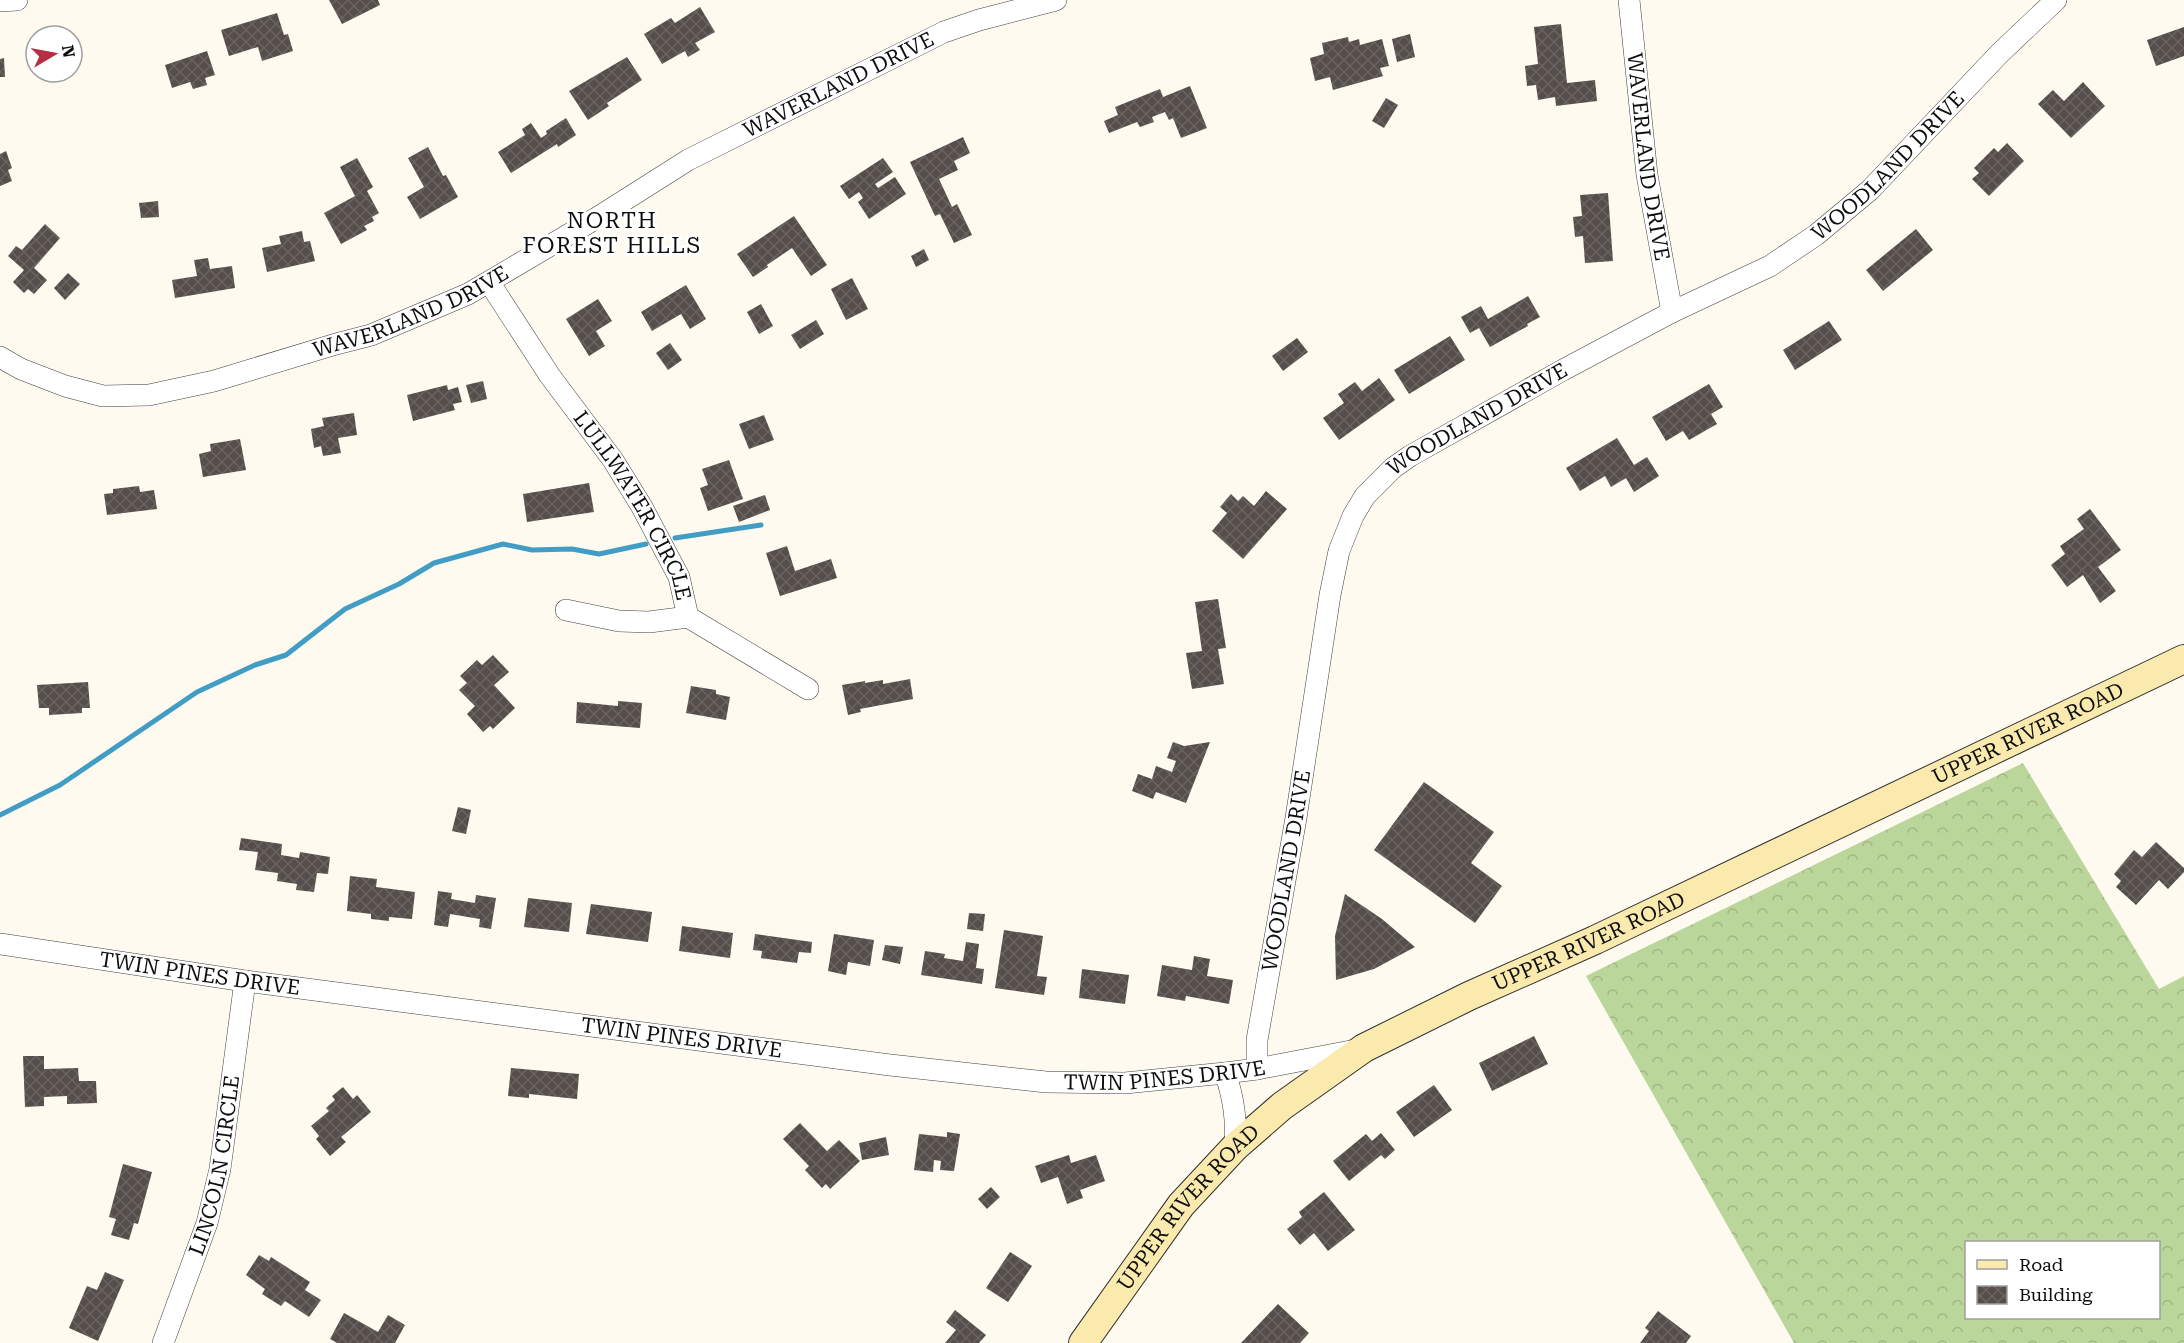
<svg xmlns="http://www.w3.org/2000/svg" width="2184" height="1343" font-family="'Roboto Serif',serif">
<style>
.forest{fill:url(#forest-crowns);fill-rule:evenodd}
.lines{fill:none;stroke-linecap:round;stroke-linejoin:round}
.stream{stroke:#429dc5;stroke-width:5}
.building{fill:url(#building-cross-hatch)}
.street-casing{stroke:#414141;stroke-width:22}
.secondary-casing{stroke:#303030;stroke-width:30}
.street{stroke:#fff;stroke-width:21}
.secondary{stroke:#faeaae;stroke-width:28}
.labels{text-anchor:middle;stroke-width:6;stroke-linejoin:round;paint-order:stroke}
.street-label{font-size:21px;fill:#0e0e0e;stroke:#fff}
.neighbourhood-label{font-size:22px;letter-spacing:1.5px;fill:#0e0e0e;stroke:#fff}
</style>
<defs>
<pattern id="forest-crowns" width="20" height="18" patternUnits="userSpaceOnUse" patternTransform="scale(1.5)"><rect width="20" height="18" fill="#bbd69b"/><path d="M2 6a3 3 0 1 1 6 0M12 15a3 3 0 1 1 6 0" fill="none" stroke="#a0b684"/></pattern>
<pattern id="building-cross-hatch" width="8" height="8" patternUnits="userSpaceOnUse" patternTransform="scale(1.5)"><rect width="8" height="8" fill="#564e4b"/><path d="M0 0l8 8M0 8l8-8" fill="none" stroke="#696361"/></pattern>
</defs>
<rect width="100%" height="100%" fill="#fefaef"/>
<path class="forest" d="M2023,763L2159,989L2184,976V1343H1794L1586,976ZM1966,1242H2158V1318H1966Z"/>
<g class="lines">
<g class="stream">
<path d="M675,538L761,525"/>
<path d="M0,815L60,785L197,692L255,665L286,655L345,609L399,584L434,563L503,544L532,550L572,549L599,554L646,544"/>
</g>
</g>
<g class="building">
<path d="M329,0H378L380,5L342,24Z"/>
<path d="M700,7L715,32L695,43L700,50L688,57L685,51L662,64L644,34L671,18L675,23Z"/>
<path d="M277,13L284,35L288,34L293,51L262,61L258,47L229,56L221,30Z"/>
<path d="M1561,24L1567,83L1595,80L1597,101L1556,106L1555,97L1538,100L1536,85L1527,86L1525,66L1538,64L1534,27Z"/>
<path d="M2184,27V56L2156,66L2147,40Z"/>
<path d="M1410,34L1415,57L1397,62L1392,39Z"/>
<path d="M1348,37L1349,42L1359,39L1360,45L1382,39L1389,66L1380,68L1383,76L1333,90L1330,77L1315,81L1310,58L1324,54L1322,43Z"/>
<path d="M207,51L215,75L205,78L207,85L193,89L190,82L172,88L165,65Z"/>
<path d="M627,57L642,80L607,103L609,106L588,120L569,91Z"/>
<path d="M4,58L5,77H0V59Z"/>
<path d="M2083,82L2105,106L2071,138L2038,104L2053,90L2064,101Z"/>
<path d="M1190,86L1207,128L1181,138L1173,118L1169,120L1165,112L1152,117L1154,122L1140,127L1137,122L1109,133L1104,121L1118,115L1115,107L1160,89L1163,97Z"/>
<path d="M1386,98L1398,105L1384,128L1372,121Z"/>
<path d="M566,118L576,135L558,147L557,144L511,173L498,152L525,135L522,129L531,123L541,138L547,134L546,131Z"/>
<path d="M963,137L970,153L954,161L958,170L939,179L952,207L957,204L972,235L954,243L940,214L935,216L910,162Z"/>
<path d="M2007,143L2024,161L1989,196L1972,179L1979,173L1974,168L1994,148L1998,152Z"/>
<path d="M428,147L443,176L446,175L458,197L420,219L407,197L424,187L408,158Z"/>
<path d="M6,151L12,168L8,170L12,181L0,186V154Z"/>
<path d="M357,158L373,187L367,191L379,213L372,217L374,221L364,226L367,230L341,244L324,213L355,196L340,167Z"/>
<path d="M883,158L893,172L875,184L878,188L895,177L906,194L869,219L858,202L863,198L859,192L849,199L840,186Z"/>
<path d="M1608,193L1613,261L1585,263L1583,236L1575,237L1573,217L1582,216L1580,195Z"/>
<path d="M158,201L159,217L141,218L139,203Z"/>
<path d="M794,216L827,265L811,276L792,248L767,265L768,267L753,277L737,254Z"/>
<path d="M45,224L60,238L34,268L47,280L34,294L28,289L24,293L13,282L24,270L8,256L16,246L22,250Z"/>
<path d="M1916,229L1933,250L1883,291L1866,270Z"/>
<path d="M302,231L304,242L310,241L315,261L267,272L262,248L281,244L279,236Z"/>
<path d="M924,249L929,260L916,267L911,256Z"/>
<path d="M208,258L210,269L232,266L235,288L175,298L172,280L197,276L194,260Z"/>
<path d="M68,273L80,284L65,300L54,288Z"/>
<path d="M852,278L868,309L846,320L831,289Z"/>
<path d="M686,285L706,319L690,329L681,314L652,331L641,312Z"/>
<path d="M1528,296L1540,317L1527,324L1528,326L1490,347L1479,328L1470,333L1461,317L1481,306L1488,319Z"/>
<path d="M598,299L612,321L596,331L605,346L589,356L566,319Z"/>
<path d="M761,304L773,326L759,334L747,312Z"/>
<path d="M816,320L824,334L800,349L791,335Z"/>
<path d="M1829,321L1842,340L1795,370L1783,350Z"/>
<path d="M1450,336L1465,360L1409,394L1394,370Z"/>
<path d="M1297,338L1308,352L1283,371L1272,356Z"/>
<path d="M670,343L682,360L668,370L656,353Z"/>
<path d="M1379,378L1395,400L1339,440L1323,418L1344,403L1338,394L1355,382L1362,391Z"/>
<path d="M483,381L487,399L471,403L466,385Z"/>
<path d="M1709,384L1723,407L1711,414L1717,424L1689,440L1683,431L1666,441L1652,417Z"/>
<path d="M447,385L448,390L458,387L462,402L453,404L455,410L413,421L407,395Z"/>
<path d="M354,413L357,435L338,438L341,453L323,456L321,446L314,448L311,429L324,426L322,418Z"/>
<path d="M764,415L774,440L749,449L739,424Z"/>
<path d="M1617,438L1634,465L1647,457L1659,476L1634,492L1626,478L1611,487L1605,476L1580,491L1566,468Z"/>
<path d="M240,439L246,470L203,477L199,454L211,451L210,444Z"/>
<path d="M729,460L743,499L708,511L700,488L708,485L702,469Z"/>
<path d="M589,483L594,512L527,522L523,494Z"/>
<path d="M139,486L140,492L154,490L157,509L107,515L104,494L113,493V489Z"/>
<path d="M1266,491L1287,509L1243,559L1212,531L1227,513L1220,507L1231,494L1238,501L1243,496L1254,506Z"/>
<path d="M765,495L770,510L739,522L733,506Z"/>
<path d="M2090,509L2121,550L2098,567L2116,591L2100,603L2083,575L2067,587L2051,565L2065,554L2060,546L2084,529L2077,519Z"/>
<path d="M787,546L795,571L831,559L837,578L780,596L766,553Z"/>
<path d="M1218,599L1226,648L1218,649L1224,684L1192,689L1186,653L1202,651L1195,602Z"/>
<path d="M493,655L509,672L494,685L515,708L493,729L490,726L483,732L467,714L475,706L459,690L467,683L460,676L477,660L482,665Z"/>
<path d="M910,679L913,699L860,709L861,712L848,715L842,685L865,681V683L883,680V684Z"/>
<path d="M88,682L90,708H82V713L49,715V708H39L37,685Z"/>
<path d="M691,686L716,690V694L730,697L726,720L686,713Z"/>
<path d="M618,701L642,703L640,728L576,723L577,702L618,706Z"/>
<path d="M1173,742L1184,746L1210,742L1186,803L1156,792L1153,799L1132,791L1138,774L1152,779L1156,766L1172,772L1176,761L1167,758Z"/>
<path d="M1424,782L1494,832L1471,863L1502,886L1475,923L1374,850Z"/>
<path d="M458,807L471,810L466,834L452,831Z"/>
<path d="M241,838L282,844L281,855L299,858L300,852L330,857L328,874L317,873L314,892L296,890L297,884L277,881L278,873L255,870L258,852L239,850Z"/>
<path d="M2156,842L2184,868V872L2168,889L2159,880L2136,905L2116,887L2121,881L2114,874L2134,850L2142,857Z"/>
<path d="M350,876L377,879L376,887L415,892L412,919L389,917V921L371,919V914L347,911Z"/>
<path d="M438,891L452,893L451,899L475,903L476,895L496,898L491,929L479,927L480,919L450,914L448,927L434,925Z"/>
<path d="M1345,894L1382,919L1415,947L1374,969L1336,980L1335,936Z"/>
<path d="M528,898L572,903L569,932L524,927Z"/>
<path d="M591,904L652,912L648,942L586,934Z"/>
<path d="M969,913L985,914L983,931L967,929Z"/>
<path d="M682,926L733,933L730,958L679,951Z"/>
<path d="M1004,930L1043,936L1037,976L1047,977L1044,995L995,988Z"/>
<path d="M755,934L812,942L811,953L799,952L797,963L761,958L762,951L753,950Z"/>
<path d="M834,934L874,940L870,966L848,962L846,975L828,971Z"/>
<path d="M966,942L979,944L976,968L984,969L982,984L921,975L925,951L945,954L944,958L963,961Z"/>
<path d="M885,945L903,947L900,964L882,960Z"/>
<path d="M1194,956L1210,959L1207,976L1233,980L1229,1004L1186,996L1185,1001L1157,996L1162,965L1192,970Z"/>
<path d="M1082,969L1129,975L1125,1004L1079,998Z"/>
<path d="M1534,1036L1548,1064L1492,1091L1479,1063Z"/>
<path d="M23,1056H44V1069L78,1068L79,1081H96L97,1103L67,1104V1096L44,1097V1106L25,1107Z"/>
<path d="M511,1068L579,1074L577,1099L529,1094V1098L508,1096Z"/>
<path d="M1434,1085L1452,1110L1414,1137L1396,1112Z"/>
<path d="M343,1087L353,1099L357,1095L371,1112L341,1137L346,1142L330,1156L316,1139L319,1136L311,1126L329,1111L326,1108L335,1100L332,1096Z"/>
<path d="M800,1123L827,1151L839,1140L860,1161L830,1189L826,1184L822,1188L805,1170L809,1166L783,1139Z"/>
<path d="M947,1132L960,1134L954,1171L940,1170L941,1161L934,1160L933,1172L914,1170L919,1134L947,1137Z"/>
<path d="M1381,1133L1395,1150L1385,1159L1381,1155L1349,1181L1333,1161L1366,1134L1372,1141Z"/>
<path d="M886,1137L889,1155L862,1160L859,1143Z"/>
<path d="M1069,1155L1071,1163L1096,1155L1105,1181L1080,1190L1083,1198L1067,1204L1058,1177L1041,1183L1035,1166Z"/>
<path d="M123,1164L152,1172L138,1224L134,1223L129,1240L111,1235L116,1219L109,1217Z"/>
<path d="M991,1187L1000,1197L987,1209L978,1199Z"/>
<path d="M1324,1192L1355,1230L1328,1251L1314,1233L1300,1245L1287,1229L1302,1217L1299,1212Z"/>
<path d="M1010,1252L1032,1266L1008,1302L986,1288Z"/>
<path d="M259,1255L269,1261L271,1257L310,1282L305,1290L321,1300L309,1317L285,1301L281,1306L262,1294L265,1289L246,1275Z"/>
<path d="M105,1272L124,1280L98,1341L69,1328L87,1286L97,1290Z"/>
<path d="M1278,1304L1309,1333L1300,1343H1241Z"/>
<path d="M955,1310L986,1335L979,1343H945L956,1330L946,1322Z"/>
<path d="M1658,1311L1691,1336L1686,1343H1640L1649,1331L1645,1328Z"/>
<path d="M344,1313L378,1332L388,1315L405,1325L395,1343H337L330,1339Z"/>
</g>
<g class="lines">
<g class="street-casing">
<g id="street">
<path id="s1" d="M1629,0L1647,175L1672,312"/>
<path d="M0,1L17,0"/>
<path id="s2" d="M489,282L550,376L613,460L642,507L679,577L688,617L808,689"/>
<path id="s3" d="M0,357L21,369L65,386L103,396L149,395L214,381L336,344L371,335L468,294L595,219L688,160L944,32L979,20L1056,0"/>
<path d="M566,610L619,621L649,622L688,617"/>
<path id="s4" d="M0,944L245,981L890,1065L1046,1082L1125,1083L1225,1073L1257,1069L1356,1050"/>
<path id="s5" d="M1257,1069V1040L1296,818L1330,595L1339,551L1353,516L1365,496L1393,468L1410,456L1563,370L1672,312L1770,266L1816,235L1870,190L2000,53L2056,0"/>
<path d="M1225,1073C1234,1098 1237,1120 1235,1147"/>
<path id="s6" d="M163,1343L207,1223L220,1169L245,981"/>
</g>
</g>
<g class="secondary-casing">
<g id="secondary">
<path id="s7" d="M1083,1343L1181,1205L1235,1147L1282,1106L1364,1048L1469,996L1595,940L2184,659"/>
</g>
</g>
<use href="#street" class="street"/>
<use href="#secondary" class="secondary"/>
</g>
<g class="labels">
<g class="street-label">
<text dy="7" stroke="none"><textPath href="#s3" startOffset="918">WAVERLAND DRIVE</textPath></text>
<text dy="7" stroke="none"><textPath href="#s1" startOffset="158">WAVERLAND DRIVE</textPath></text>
<text dy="7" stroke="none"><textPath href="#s5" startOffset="1209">WOODLAND DRIVE</textPath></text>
<text dy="7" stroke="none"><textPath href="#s3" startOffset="432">WAVERLAND DRIVE</textPath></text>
<text dy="7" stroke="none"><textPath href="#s5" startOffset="723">WOODLAND DRIVE</textPath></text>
<text dy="7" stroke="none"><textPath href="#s2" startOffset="267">LULLWATER CIRCLE</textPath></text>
<text dy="7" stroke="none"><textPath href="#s7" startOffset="1146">UPPER RIVER ROAD</textPath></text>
<text dy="7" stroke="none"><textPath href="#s5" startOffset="201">WOODLAND DRIVE</textPath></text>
<text dy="7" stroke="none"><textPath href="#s7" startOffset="660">UPPER RIVER ROAD</textPath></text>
<text dy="7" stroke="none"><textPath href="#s4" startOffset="202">TWIN PINES DRIVE</textPath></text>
<text dy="7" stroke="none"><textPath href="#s4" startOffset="688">TWIN PINES DRIVE</textPath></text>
<text dy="7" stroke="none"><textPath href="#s4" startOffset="1174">TWIN PINES DRIVE</textPath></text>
<text dy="7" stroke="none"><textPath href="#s6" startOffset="186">LINCOLN CIRCLE</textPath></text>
<text dy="7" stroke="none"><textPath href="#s7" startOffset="172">UPPER RIVER ROAD</textPath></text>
</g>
<g class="neighbourhood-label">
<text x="612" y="228">NORTH<tspan x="612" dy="25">FOREST HILLS</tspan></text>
</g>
</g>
<rect x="1965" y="1241" width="195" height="78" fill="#ffffff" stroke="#9f9f9f" stroke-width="1.5"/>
<rect x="1977" y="1260" width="30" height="9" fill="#faeaae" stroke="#9f9f9f" stroke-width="1.5"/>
<text x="2019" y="1271" font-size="18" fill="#0e0e0e">Road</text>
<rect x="1977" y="1286" width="30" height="18" fill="url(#building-cross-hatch)" stroke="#9f9f9f" stroke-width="1.5"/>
<text x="2019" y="1301" font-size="18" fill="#0e0e0e">Building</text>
<g transform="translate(54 54) rotate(80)"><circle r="28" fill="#ffffff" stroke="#9f9f9f" stroke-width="1.5"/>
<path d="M0-4.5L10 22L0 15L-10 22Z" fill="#b62e41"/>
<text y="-9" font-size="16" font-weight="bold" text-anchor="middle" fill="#0e0e0e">N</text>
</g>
</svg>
